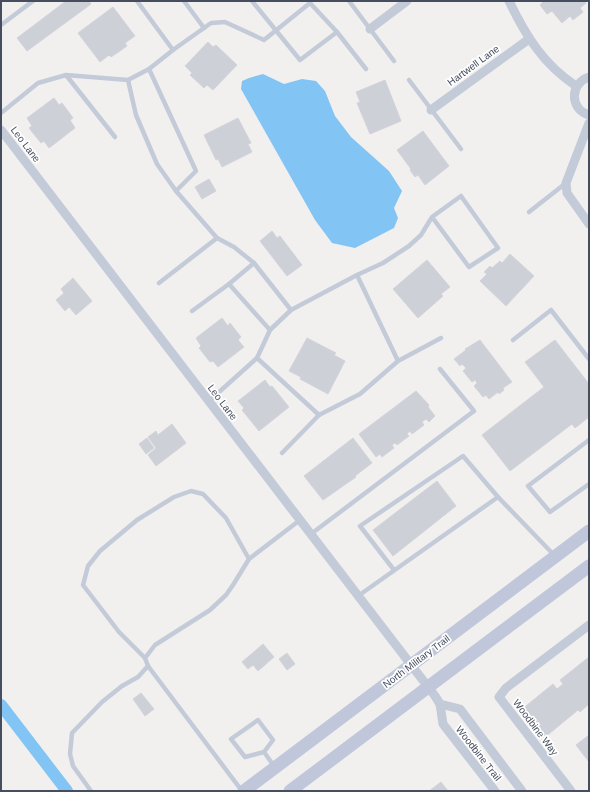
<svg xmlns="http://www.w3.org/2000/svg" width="590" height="792" font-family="Arial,sans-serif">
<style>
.water{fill:#82c4f4}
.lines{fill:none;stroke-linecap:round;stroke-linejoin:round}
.canal{stroke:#82c4f4;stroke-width:12}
.building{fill:#ced0d7;stroke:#d3d3db}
.lane{stroke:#c4cbd8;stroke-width:4.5}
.street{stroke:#c4cbd8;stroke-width:9}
.secondary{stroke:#c0c7da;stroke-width:13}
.labels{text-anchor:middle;stroke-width:3.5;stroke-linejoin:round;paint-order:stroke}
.street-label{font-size:10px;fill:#454d5f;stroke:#fff}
</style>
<rect width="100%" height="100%" fill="#f2f0ef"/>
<path class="water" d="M263,74L284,84L302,79L316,81L325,91L335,116L351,137L389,171L402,191L394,208L398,218L394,228L355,248L332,243L315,220L241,89L242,81L249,78Z"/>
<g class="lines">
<path class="canal" d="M1,705L67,791"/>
</g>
<g class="building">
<path d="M66,1H89L91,4L27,51L17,38Z"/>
<path d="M542,1H584L586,3L580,8L583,12L573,20L570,16L562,23L552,11L547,14L540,5L543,2Z"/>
<path d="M113,7L135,36L125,43L127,46L120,51L111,57L109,55L100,62L78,33Z"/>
<path d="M208,42L213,47L216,45L237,65L213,90L207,85L204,88L190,75L192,73L185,66Z"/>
<path d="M385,80L401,121L370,134L357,103L360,102L356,92Z"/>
<path d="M54,98L59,105L62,103L73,118L70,120L75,128L49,148L44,141L41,143L29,128L32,126L27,118Z"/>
<path d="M238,118L251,143L248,144L252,152L222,167L218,159L216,160L204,135Z"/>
<path d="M423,131L449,166L425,185L418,175L415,177L410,170L411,169L397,150Z"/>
<path d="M209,179L216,191L202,199L195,187Z"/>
<path d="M272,231L277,238L280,236L302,265L287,276L260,241Z"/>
<path d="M510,254L534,276L506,306L480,281L487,274L484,272L490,266L492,268L500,261L502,263Z"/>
<path d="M427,260L450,287L441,294L443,296L418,318L393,289Z"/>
<path d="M73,278L92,301L76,315L69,307L65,311L56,300L64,293L61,289Z"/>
<path d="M222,318L228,326L230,323L241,337L238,340L244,347L218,367L213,361L210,362L199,348L201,346L196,338Z"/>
<path d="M307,338L336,353L334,355L345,361L328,394L300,379L301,377L289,371Z"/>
<path d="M480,340L512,382L503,388L504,390L499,394L498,392L489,399L486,395L483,397L474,386L477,383L475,380L472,382L463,371L466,368L462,364L460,366L454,359L466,350L465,349Z"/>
<path d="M555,340L589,384V417L575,428L572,424L510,471L482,435L544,387L525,362Z"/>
<path d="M265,380L270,387L272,386L289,407L259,431L242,410L244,408L238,401Z"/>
<path d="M416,391L429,405L428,407L435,416L429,422L426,419L422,422L424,425L412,434L410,431L407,434L409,436L397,445L395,443L392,445L394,448L382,457L380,454L376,457L359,434Z"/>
<path d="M172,424L186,443L156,466L148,455L156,448L148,437L156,431L158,435Z"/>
<path d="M147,438L154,448L146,454L139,444Z"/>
<path d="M353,438L372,463L355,476L356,477L323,500L304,476Z"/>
<path d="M437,481L456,506L393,556L373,530Z"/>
<path d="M263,644L274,657L258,671L253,665L248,669L242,662Z"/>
<path d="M287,653L295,664L287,670L279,659Z"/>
<path d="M589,657V704L580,712L578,710L544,738L521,710L553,684L557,689L563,684L560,680Z"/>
<path d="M141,693L154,709L145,716L133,699Z"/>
<path d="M589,735V762L576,745Z"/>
<path d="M441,782L448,791H429Z"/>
</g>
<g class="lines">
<g class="lane">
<path d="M184,1L204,28"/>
<path d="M252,1L300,60L337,32"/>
<path d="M349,1L394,61"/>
<path d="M1,25L33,1"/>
<path d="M173,50L211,23L225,22L264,40L310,3L337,32L366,69"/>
<path d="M149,69L196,171L176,191"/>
<path d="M128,80L149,69L173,50L137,1"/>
<path d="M409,80L461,149"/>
<path d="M1,113L38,83L66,75"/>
<path d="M115,137L66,75L128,80L136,115L157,164L176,191L217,238"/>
<path d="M529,212L566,183"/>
<path d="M357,275L383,263L409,246L421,235L432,217L461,196L498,248L469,267L432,217"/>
<path d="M159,283L217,238L234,247L254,263L291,310"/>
<path d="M229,284L254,263"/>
<path d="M192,311L229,284L270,330"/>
<path d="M513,340L551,310L589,359"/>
<path d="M257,358L270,330L291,310L357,275L398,361"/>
<path d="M209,401L257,358L319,415L282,453"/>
<path d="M319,415L360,394L398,361L441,338"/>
<path d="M589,440L528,486L550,512L589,484"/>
<path d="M311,534L474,411L440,369"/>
<path d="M394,570L360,526L463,456L498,497"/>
<path d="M358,596L498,497L554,555"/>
<path d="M145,658L119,632L83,585L88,566L100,551L137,520L174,497L191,491L203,494L226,518L249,559"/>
<path d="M264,752L245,757L231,739L258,720L273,740L264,752L274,766"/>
<path d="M91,791L73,766L70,754L72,733L102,702L122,686L138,677L148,666"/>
<path d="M242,791L148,666L145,658L155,645L210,610L226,595L233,585L249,559L300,520"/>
</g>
<g class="street">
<path d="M509,1C526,36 543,64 576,86"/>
<path d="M370,29L407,1"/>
<path d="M589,77C570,83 569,109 589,115"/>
<path d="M431,110L529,39"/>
<path d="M589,123L566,183L567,193L589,224"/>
<path d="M1,130L435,696L440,704L443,724L495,791"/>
<path d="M440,704L460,709L522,791"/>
<path d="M571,791L499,697L506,688L589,625"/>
</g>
<g class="secondary">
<path d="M244,791L589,531"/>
<path d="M290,791L589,566"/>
</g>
</g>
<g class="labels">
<g class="street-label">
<text transform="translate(473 65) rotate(-36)" y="4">Hartwell Lane</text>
<text transform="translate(26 144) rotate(53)" y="4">Leo Lane</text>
<text transform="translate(223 402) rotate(53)" y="4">Leo Lane</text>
<text transform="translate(416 661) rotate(-37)" y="4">North Military Trail</text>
<text transform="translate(536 727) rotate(53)" y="4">Woodbine Way</text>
<text transform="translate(479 753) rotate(52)" y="4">Woodbine Trail</text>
</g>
</g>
<rect width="590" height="792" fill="none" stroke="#454d5f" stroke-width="4"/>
</svg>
